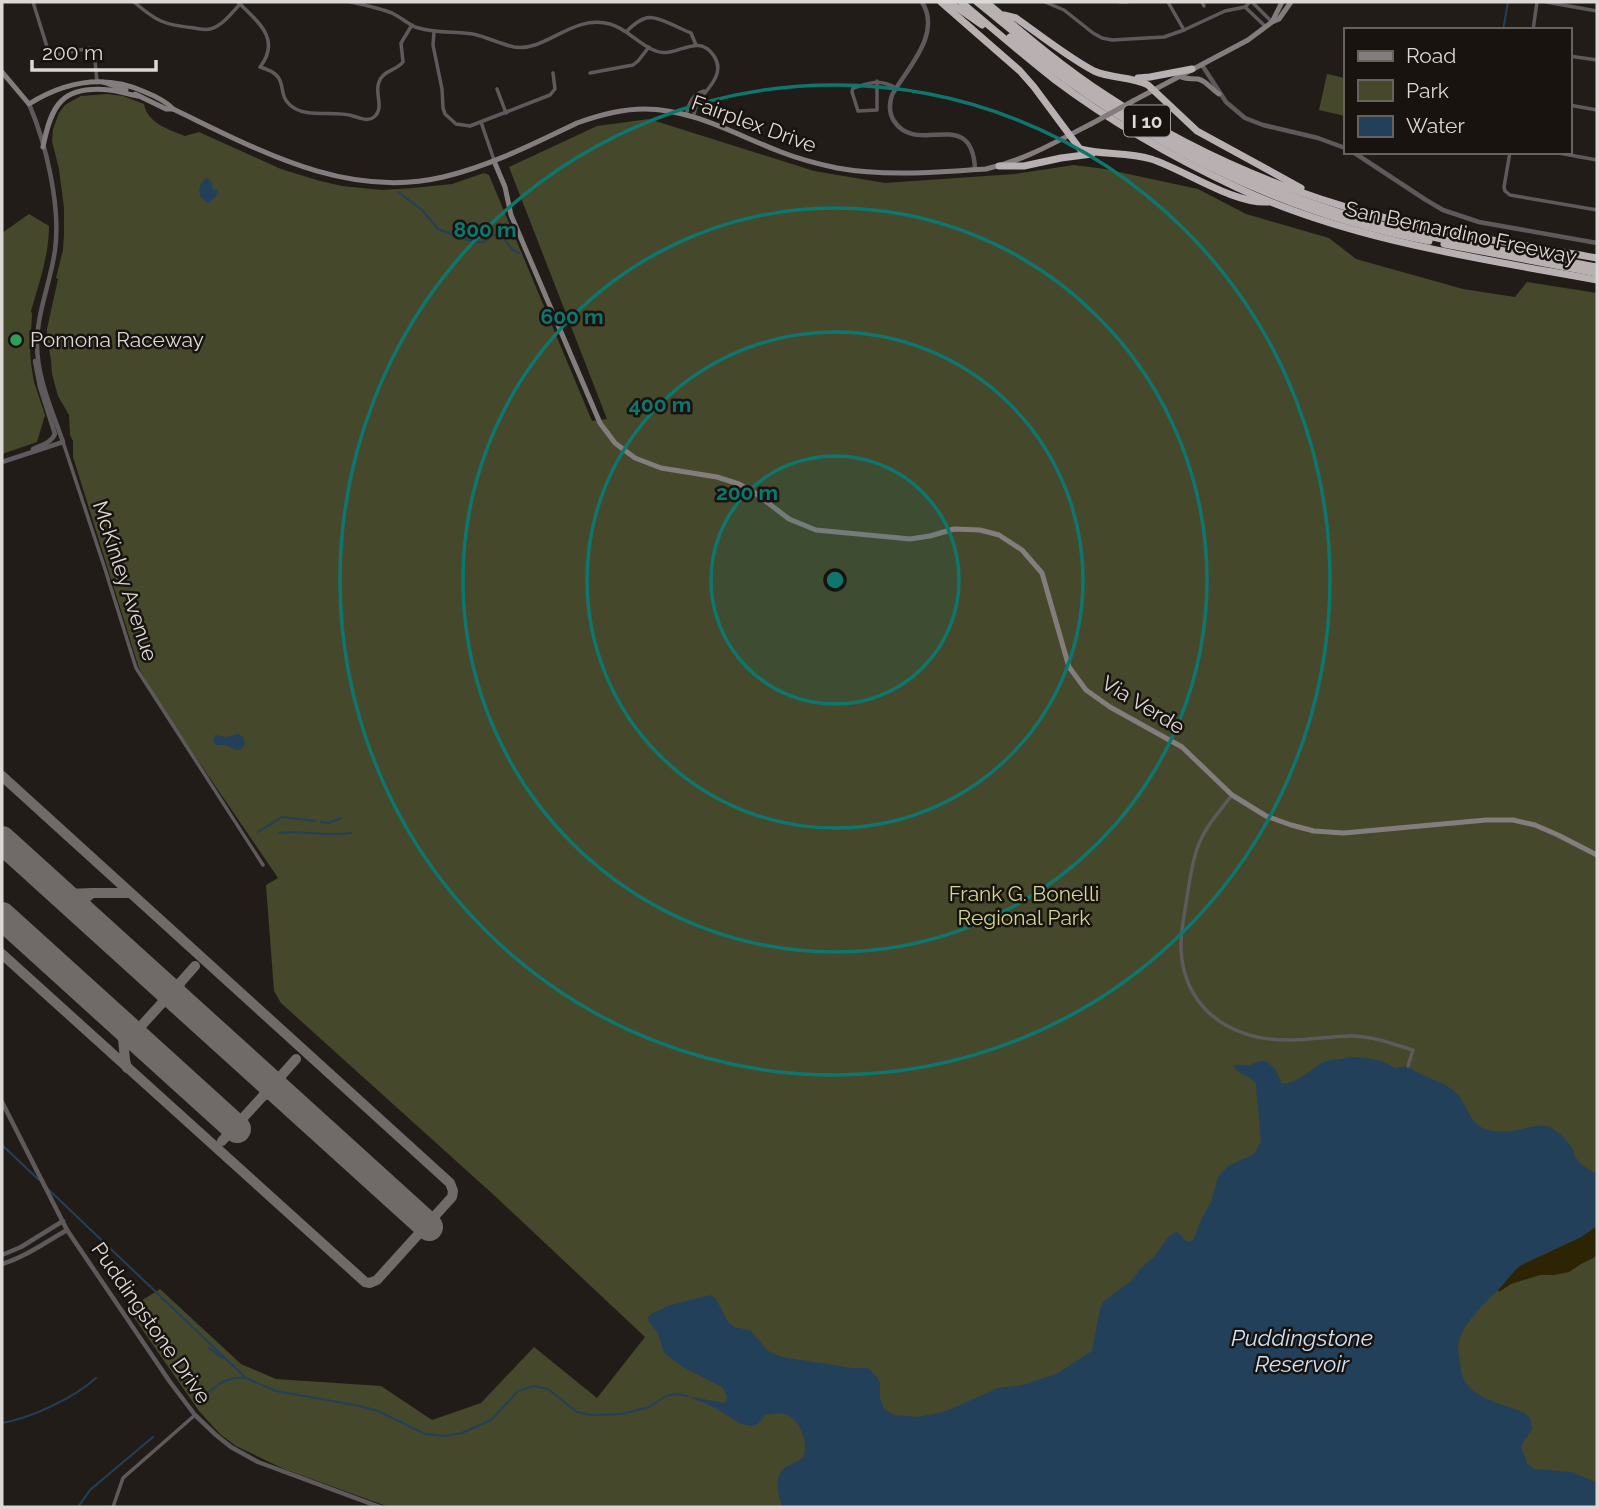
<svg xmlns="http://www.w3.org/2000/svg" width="1599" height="1509" font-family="Raleway,sans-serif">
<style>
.green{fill:#45482a}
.sand{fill:#2d2403}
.water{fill:#22405a}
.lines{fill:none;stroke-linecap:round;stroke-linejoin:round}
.stream{stroke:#22405a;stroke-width:2}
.taxiway{stroke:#706b68;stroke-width:10}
.runway{stroke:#706b68;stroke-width:28}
.minor{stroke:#5e5a5b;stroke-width:3.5}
.tertiary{stroke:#5e5a5b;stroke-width:4.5}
.secondary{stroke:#837d7e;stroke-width:5}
.motorway{stroke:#b9b0b1;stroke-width:7}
.secondary-bridge{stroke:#837d7e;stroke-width:5}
.ring{fill:none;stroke:#0f766e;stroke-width:3.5}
.leisure-dot{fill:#2e9e5b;stroke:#191310;stroke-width:2.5}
.labels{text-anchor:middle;stroke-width:5;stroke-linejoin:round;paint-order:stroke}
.shield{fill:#191310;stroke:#a29d9b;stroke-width:2}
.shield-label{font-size:19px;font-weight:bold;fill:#dcd8d6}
.street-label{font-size:21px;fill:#dcd8d6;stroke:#191310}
.poi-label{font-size:21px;fill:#dcd8d6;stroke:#191310;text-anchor:start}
.park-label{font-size:21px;fill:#d0d693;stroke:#191310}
.water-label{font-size:23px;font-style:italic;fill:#cde2f5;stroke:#191310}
.centre{fill:#0f766e;stroke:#191310;stroke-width:3.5}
.ring-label{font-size:21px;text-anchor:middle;font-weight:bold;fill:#0f766e;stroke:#191310;stroke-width:5;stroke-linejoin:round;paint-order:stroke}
</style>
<rect width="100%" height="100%" fill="#221c19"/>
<g class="green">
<path d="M1327,74L1345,78V116L1319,110Z"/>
<path d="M108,94L123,96L144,104C147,123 170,130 185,136L199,132L281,169L320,181L342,186L382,190L413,188L452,184L484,173L489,175L592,421L607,419L509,167L597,126L649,119L814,171L885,183L1014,174L1074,165L1105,169L1198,189L1246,214L1329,238L1356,259L1463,289L1515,297L1527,282L1597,293V1507H389L284,1469L236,1446L220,1434L199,1411L128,1309L160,1289L241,1364L276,1379L381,1386L432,1420L481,1403L534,1347L597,1398L645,1337L496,1197L281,1003L274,991L266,885L278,878L154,696L139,668L73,457V441L70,435L69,415L58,396L52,374L51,360L47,338V329L58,279L56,278L63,250L64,233V208L59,169L52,141L53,129L59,113L65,105L72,101L81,96Z"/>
<path d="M29,214L49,226C49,256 39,283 31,311L32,314L30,349L31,364L34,382L45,415L37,442L2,454V233Z"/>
</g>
<path class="sand" d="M1597,1226V1256L1581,1264L1569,1272L1554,1275H1540L1511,1284L1499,1292L1498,1290L1513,1271L1521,1265L1581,1237Z"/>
<g class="water">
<path d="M207,177L212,183L213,189L218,190L216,196L209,203C196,197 197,186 207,177Z"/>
<path d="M237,734C243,735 246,741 244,746L240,750H235L226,745H217L213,741L215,735L227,737Z"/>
<path d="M1350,1057C1367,1058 1381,1058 1395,1068L1408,1066C1421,1078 1441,1079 1455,1092C1469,1104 1468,1126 1489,1130C1496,1132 1504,1132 1511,1131C1524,1130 1541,1121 1553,1129C1560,1133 1568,1141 1572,1148C1576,1157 1571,1150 1576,1158C1581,1166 1590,1170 1597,1174V1226L1581,1237L1521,1265C1512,1272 1507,1281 1499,1289C1486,1301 1463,1324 1459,1341C1457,1348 1459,1356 1460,1363C1461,1373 1463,1380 1470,1388C1485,1402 1507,1405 1525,1413L1530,1418L1532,1429L1521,1446L1527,1463L1534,1469L1572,1472L1595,1482L1597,1483V1507H782C779,1497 775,1485 780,1474C784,1464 795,1465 802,1458C811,1447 800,1420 787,1415C780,1412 772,1414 765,1415L758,1424L752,1426L741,1424L713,1407L687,1396L724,1403L726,1401L727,1396L722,1387L683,1367L668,1356L663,1350L658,1333L649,1322L648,1317C653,1311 661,1311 667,1306L710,1295L716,1299L728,1322L734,1327L750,1330L768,1351L782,1357L852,1368H868L875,1375L880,1382V1398L884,1409L895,1415L917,1417L939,1413L951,1409L998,1388L1023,1385L1058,1373L1092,1351L1100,1309L1104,1301L1131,1281L1140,1269L1155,1256L1168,1237L1175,1232L1179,1233L1186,1241L1190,1242L1193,1240L1202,1218L1211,1202L1218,1177L1228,1166L1254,1154L1261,1141L1256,1085C1253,1075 1239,1076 1233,1066C1240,1063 1243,1066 1250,1065C1253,1064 1257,1062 1260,1061C1273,1060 1278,1075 1282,1084C1301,1082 1307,1071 1322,1063C1330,1059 1341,1060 1350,1057Z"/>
</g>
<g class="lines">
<g class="stream">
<path d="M1503,30L1508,2"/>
<path d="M398,192L422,210L438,229L473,242H484L493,235H501L513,250L519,253"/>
<path d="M321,822L329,823L341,818"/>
<path d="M258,832L282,817L315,821"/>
<path d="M279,833C303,830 327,837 351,833"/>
<path d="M2,1145L39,1180"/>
<path d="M48,1189L246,1378L276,1391L360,1406L378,1411L425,1434L445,1436L462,1433L491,1420L518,1391L534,1386L548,1389L577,1412L591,1415L622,1414L649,1407L666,1396L677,1394L687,1396"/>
<path d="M209,1348L223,1358"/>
<path d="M206,1394C219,1384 228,1376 245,1378"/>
<path d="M2,1423C31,1418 74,1398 96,1378"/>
<path d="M78,1507L90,1490L153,1437"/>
</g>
<g class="taxiway">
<path d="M2,776L450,1183L453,1191L452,1197L377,1280L370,1283L365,1282L2,954"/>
<path d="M55,888L67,894L92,893L87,897L83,905L87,917"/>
<path d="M92,893H130"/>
<path d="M180,983L195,966"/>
<path d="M161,984L165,993L162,1003L170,1000L183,1004"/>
<path d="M161,984L171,987L180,983L178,995L183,1004"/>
<path d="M118,1022C127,1027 132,1031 142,1025C138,1033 140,1038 145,1045"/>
<path d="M120,1023L122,1028L125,1060L127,1068"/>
<path d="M142,1025L162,1003"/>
<path d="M263,1076L273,1078L281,1076L279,1085L281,1093L271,1092L263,1096C267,1089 266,1083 263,1076Z"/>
<path d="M281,1076L296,1059"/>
<path d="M222,1141L263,1096"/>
</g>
<g class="runway">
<path d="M2,840L429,1227"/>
<path d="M2,916L237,1129"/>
</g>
<g class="minor">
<path d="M33,2L48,50L51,54L55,55L90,48L94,50L97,82"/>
<path d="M134,2C156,21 164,25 194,28C199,29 205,30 210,29C222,26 232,13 240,4"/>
<path d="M238,2C257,21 282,39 260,67C292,76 275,92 290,105C305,119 335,110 353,116C360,118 368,122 374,117C385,108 374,93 379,82C383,70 396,71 403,62L401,43L412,25"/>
<path d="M351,2C365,5 379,8 392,13C400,17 407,23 415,27C437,34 452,31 473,34C487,37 500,44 514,47C547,52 571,14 610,24C628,29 639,45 656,51C676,59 698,31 714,56C726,74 707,89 698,102C695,107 695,112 693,117"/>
<path d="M1045,2L1064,10L1093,33L1102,38L1112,40L1164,37L1184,30L1225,11L1245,7L1250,2"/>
<path d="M1120,2H1127"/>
<path d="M1168,2L1184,30"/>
<path d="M1202,2L1204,6"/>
<path d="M1252,2L1272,22"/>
<path d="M1546,2L1597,11"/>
<path d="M1245,7L1266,27"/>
<path d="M1533,30L1537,2"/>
<path d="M627,31C632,26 639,20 646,18C657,15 680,29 691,33L696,45"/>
<path d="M434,32L433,45L442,89L443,108L445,114L456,124L470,126L550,95L555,89L553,73"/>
<path d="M1569,56L1597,60"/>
<path d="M590,73L633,65L638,61L649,47"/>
<path d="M877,81V110L858,111L852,92L853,88C871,83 878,78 896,88"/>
<path d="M497,89L506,113"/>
<path d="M1569,105L1597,110"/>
<path d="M686,115C689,104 692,94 704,91"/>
<path d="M481,122L494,160"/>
<path d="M1510,152L1504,187L1505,191L1510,195L1597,210"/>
<path d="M1553,152L1597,160"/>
<path d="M63,442L105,569L136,668L263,865"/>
<path d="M1232,795C1219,812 1204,828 1197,849C1190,869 1187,900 1183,922C1170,996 1220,1042 1292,1040C1311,1040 1331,1036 1351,1036C1373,1036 1392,1044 1413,1050L1408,1066"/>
<path d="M113,1507L123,1478L195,1415"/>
</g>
<g class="tertiary">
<path d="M922,2C942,34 908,67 892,95C889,104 889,113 894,121C917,157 972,105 975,169"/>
<path d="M1202,65L1226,102L1245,118L1263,125L1318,138L1345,148"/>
<path d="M1353,152L1426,200L1443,210L1479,222L1597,243"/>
<path d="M33,449C41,445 51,443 55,434L40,387L35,361"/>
<path d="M2,462L63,442C52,410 37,378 37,344C37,312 51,281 55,250C61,207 46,143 29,104"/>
<path d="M2,1102L67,1230L170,1382L195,1415L216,1435L231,1447L258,1462L380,1507"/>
<path d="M2,1255L21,1247L63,1221"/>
<path d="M2,1264C25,1257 46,1242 67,1230"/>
</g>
<g class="secondary">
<path d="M1272,22L1282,2"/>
<path d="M2,72L29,104C66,81 105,74 145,92C155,96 166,101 173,109C257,149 346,200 443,177C490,166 533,144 577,123C599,115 621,109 644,109C693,109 736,135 781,152C799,159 818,164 837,168C887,177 936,172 986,169C1026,160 1055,142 1091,124"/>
<path d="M1179,76C1187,80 1190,78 1198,79C1207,81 1212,90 1219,94"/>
<path d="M103,82L126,90"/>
<path d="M135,94L166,109H173"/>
<path d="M1133,101L1248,40L1272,22L1279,19L1291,2"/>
<path d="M43,147C51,105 62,85 110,90C120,91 129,95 138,96"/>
<path d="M494,161L505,187L511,215L600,423L615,443L635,458L661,468L717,477L739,484L755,493L789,519L816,530L910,539L930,536L954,529L980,530L999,535L1022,550L1042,573L1069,667L1086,690L1110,707L1182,747L1232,795L1266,816L1291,825L1314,831L1344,833L1486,820H1513L1535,825L1558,835L1597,855"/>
</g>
<g class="motorway">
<path d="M941,2L1020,71L1034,87L1080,149C1102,155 1127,152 1151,159C1185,170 1233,204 1268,202"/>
<path d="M949,2L982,25"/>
<path d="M961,2C992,28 1023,55 1055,80C1111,122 1174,158 1238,188C1350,240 1476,258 1597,280"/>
<path d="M977,2C1012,30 1045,59 1081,85C1168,146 1266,192 1368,221C1443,243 1521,253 1597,267"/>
<path d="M986,2C1025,35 1064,68 1107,96C1190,151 1283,191 1378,216C1450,235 1524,245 1597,258"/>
<path d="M1004,15L1016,18C1040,35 1069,58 1094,71C1112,79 1131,76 1148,85L1197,131L1301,188"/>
<path d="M1010,37C1135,138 1271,211 1429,241"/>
<path d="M1138,78L1150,77L1192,69"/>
<path d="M999,166H1024L1061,158L1092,154"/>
<path d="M1444,244L1597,273"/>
</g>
<path class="secondary-bridge" d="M1091,124L1133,101"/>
</g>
<circle cx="835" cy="580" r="124" fill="#0f766e" fill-opacity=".12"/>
<g class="ring">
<circle cx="835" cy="580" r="124"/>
<circle cx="835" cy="580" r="248"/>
<circle cx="835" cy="580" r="372"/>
<circle cx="835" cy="580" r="495"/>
</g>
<circle class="leisure-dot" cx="16" cy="340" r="7"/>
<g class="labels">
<rect class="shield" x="1124" y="105.5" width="46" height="31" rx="5"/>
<g class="shield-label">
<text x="1147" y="128">I 10</text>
</g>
<g class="street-label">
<text transform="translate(754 124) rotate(20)" y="7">Fairplex Drive</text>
<text transform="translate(1461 233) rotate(12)" y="7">San Bernardino Freeway</text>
<text transform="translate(125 581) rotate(72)" y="7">McKinley Avenue</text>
<text transform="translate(1143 705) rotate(31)" y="7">Via Verde</text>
<text transform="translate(151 1323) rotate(55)" y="7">Puddingstone Drive</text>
</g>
<g class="poi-label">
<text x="30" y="347">Pomona Raceway</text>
</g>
<g class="park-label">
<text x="1024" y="901">Frank G. Bonelli<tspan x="1024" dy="24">Regional Park</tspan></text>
</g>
<g class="water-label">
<text x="1302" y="1346">Puddingstone<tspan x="1302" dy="26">Reservoir</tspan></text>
</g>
</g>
<circle cx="835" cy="580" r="10" class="centre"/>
<g class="ring-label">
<text x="485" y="237">800 m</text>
<text x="572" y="324">600 m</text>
<text x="660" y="412">400 m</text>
<text x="747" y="500">200 m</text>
</g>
<rect width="1599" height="1509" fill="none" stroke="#dcd8d6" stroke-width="7"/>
<rect x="1344" y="28" width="228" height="126" fill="#191310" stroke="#67625f" stroke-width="2"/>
<rect x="1358" y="51" width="35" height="10" fill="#837d7e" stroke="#67625f" stroke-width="2"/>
<text x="1406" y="63" font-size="21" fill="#dcd8d6">Road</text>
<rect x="1358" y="80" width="35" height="21" fill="#45482a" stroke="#67625f" stroke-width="2"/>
<text x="1406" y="98" font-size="21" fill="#dcd8d6">Park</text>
<rect x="1358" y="116" width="35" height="21" fill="#22405a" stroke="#67625f" stroke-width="2"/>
<text x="1406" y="133" font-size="21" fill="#dcd8d6">Water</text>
<path d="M32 60v10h124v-10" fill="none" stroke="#dcd8d6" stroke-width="3.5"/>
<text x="42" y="60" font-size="21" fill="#dcd8d6" stroke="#191310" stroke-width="5" paint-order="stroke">200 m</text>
</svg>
